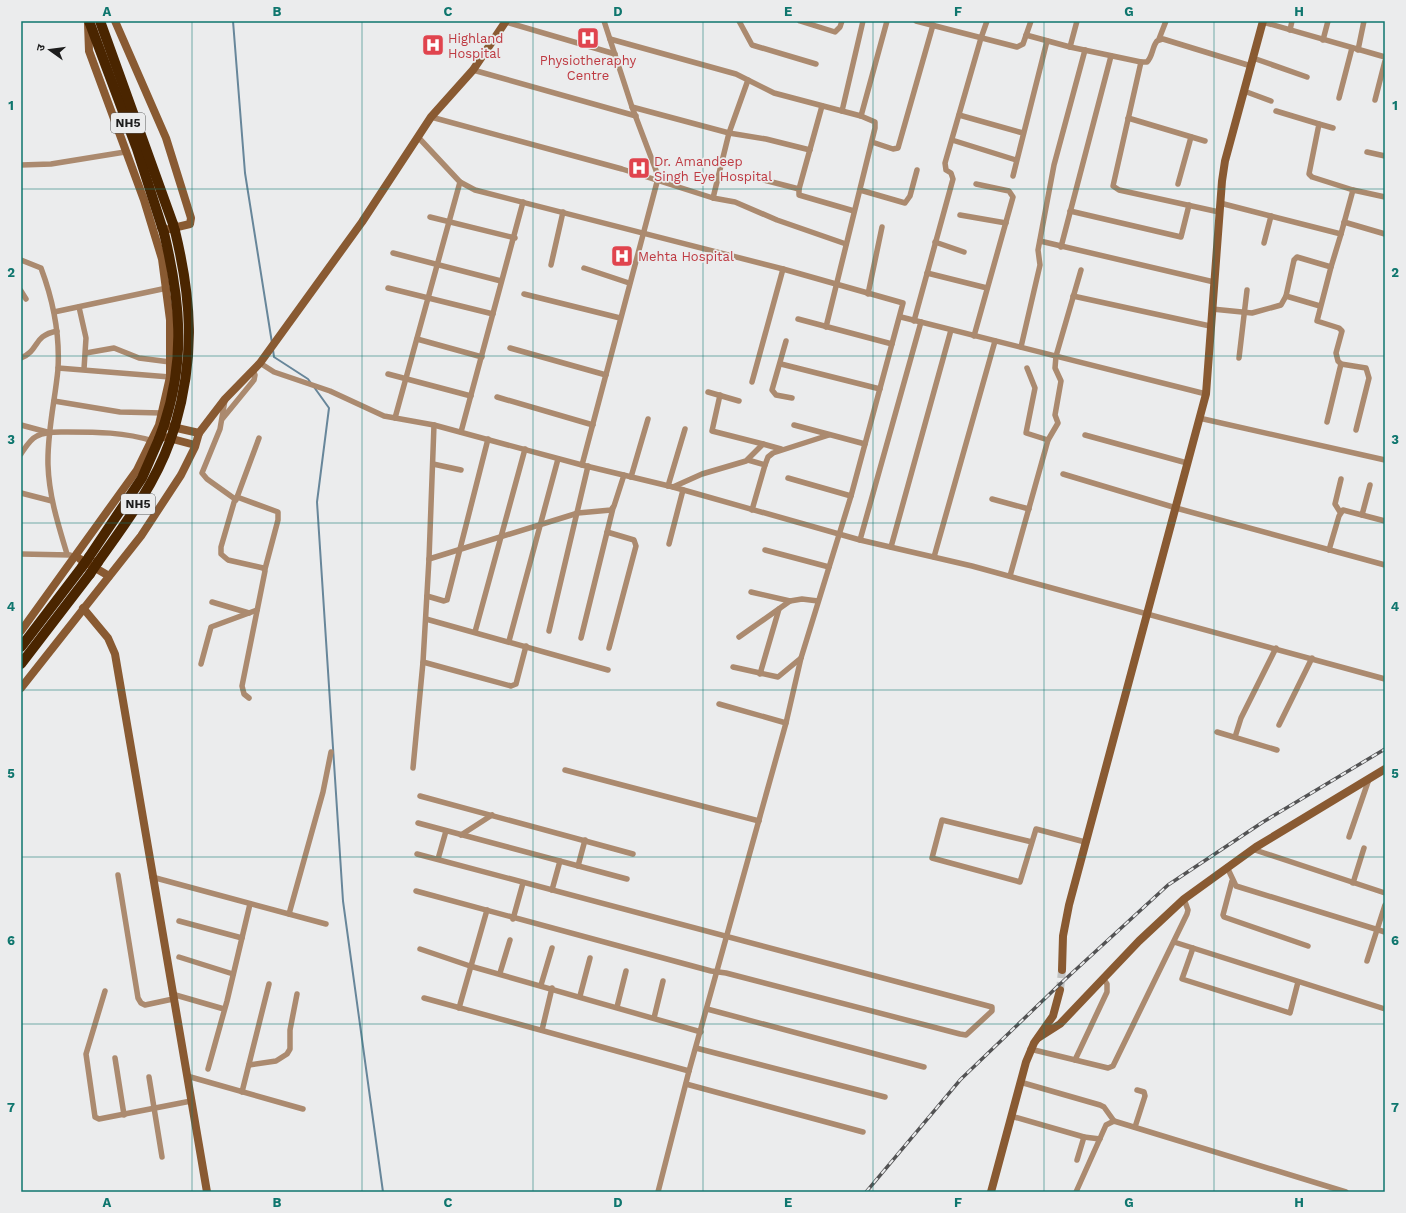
<svg xmlns="http://www.w3.org/2000/svg" width="1406" height="1213" font-family="'Work Sans','Noto Sans Devanagari',sans-serif">
<style>
.lines{fill:none;stroke-linecap:round;stroke-linejoin:round}
.stream{stroke:#67869a;stroke-width:2}
.secondary-tunnel{stroke:#c2c3c3;stroke-width:8;stroke-dasharray:8 4;stroke-linecap:butt}
.street{stroke:#ab8a6f;stroke-width:5.5}
.secondary{stroke:#895a32;stroke-width:8}
.highway{stroke:#4a2500;stroke-width:10}
.rail-casing{stroke:#535354;stroke-width:3.5}
.rail{stroke:#ebeced;stroke-width:2;stroke-dasharray:6;stroke-linecap:butt}
.highway-bridge{stroke:#4a2500;stroke-width:10}
.grid{fill:none;stroke:#0f766e;stroke-width:1;stroke-opacity:0.55}
.labels{text-anchor:middle;stroke-width:3.5;stroke-linejoin:round;paint-order:stroke}
.shield{fill:#ebeced;stroke:#5b5b5b;stroke-width:1}
.shield-label{font-size:12px;font-weight:bold;fill:#1d1d1d}
.health-label{font-size:13px;fill:#be3a42;stroke:#ebeced;text-anchor:start}
.neatline{fill:none;stroke:#0f766e;stroke-width:1.5}
.grid-label{font-size:13px;text-anchor:middle;font-weight:bold;fill:#0f766e}
</style>
<rect width="100%" height="100%" fill="#ebeced"/>
<g class="lines">
<g class="stream">
<path d="M233,21L245,173L272,343"/>
<path d="M273,350L274,357L308,379L311,383"/>
<path d="M314,387L329,408L317,502L343,901L383,1192"/>
</g>
<path class="secondary-tunnel" d="M1060,990L1062,970"/>
<g class="street">
<path d="M739,21L752,45L816,64"/>
<path d="M800,21L835,32L840,27L842,21"/>
<path d="M916,21L1017,47L1023,44L1031,21"/>
<path d="M506,22L615,54"/>
<path d="M1263,22L1385,57"/>
<path d="M1290,30L1292,21"/>
<path d="M1026,35L1070,47L1141,62H1147C1153,56 1152,47 1157,41L1163,39L1251,66"/>
<path d="M610,39L736,74L774,93L861,116L875,122V128L826,327"/>
<path d="M1159,39L1166,21"/>
<path d="M1323,40L1328,21"/>
<path d="M1070,47L1077,21"/>
<path d="M1358,50L1364,21"/>
<path d="M1253,58L1307,77"/>
<path d="M1141,62L1113,186L1119,190L1219,212"/>
<path d="M473,70L636,116"/>
<path d="M1244,91L1271,101"/>
<path d="M1339,98L1352,48"/>
<path d="M1375,100L1385,61"/>
<path d="M822,106L799,189V195L854,211"/>
<path d="M632,107L729,133L766,139L810,150"/>
<path d="M842,111L863,21"/>
<path d="M1276,111L1319,124L1309,174L1312,177L1353,190"/>
<path d="M959,115L1023,133"/>
<path d="M861,116L887,21"/>
<path d="M431,117L622,169L713,198L735,202L777,220L846,244"/>
<path d="M1128,118L1205,141"/>
<path d="M1319,124L1333,128"/>
<path d="M418,137L460,182L475,190L783,269L903,303L851,496L801,658L786,723L689,1071L658,1192"/>
<path d="M952,140L1016,160"/>
<path d="M872,142L893,149L898,148L933,25"/>
<path d="M1367,152L1385,156"/>
<path d="M21,165L51,164L125,152"/>
<path d="M1013,176L1047,41"/>
<path d="M764,180L799,189"/>
<path d="M1178,184L1191,137"/>
<path d="M860,190L905,203L910,196L917,170"/>
<path d="M713,198L729,133L748,80"/>
<path d="M1220,203L1341,234L1331,267"/>
<path d="M1070,211L1181,237L1189,205"/>
<path d="M960,215L1006,223"/>
<path d="M430,217L515,238"/>
<path d="M1344,222L1385,234"/>
<path d="M1341,234L1353,190L1385,197"/>
<path d="M1040,241L1214,282"/>
<path d="M935,242L964,252"/>
<path d="M1264,243L1271,216"/>
<path d="M1061,247L1111,56"/>
<path d="M393,253L501,281"/>
<path d="M21,260L41,268C53,300 60,334 58,369C55,401 47,432 48,465C49,496 58,524 67,554"/>
<path d="M551,265L563,212"/>
<path d="M584,268L629,283"/>
<path d="M927,273L987,288"/>
<path d="M388,288L493,314"/>
<path d="M21,291L26,299"/>
<path d="M524,294L620,318"/>
<path d="M868,294L882,227"/>
<path d="M1073,296L1210,326"/>
<path d="M1286,296L1320,306"/>
<path d="M79,307L86,338L84,369"/>
<path d="M1212,309L1252,313L1281,305L1286,296L1294,260L1297,257L1331,267L1317,321L1339,328L1342,331L1336,353L1338,361L1341,364L1366,368L1369,378L1356,430"/>
<path d="M54,312L167,288"/>
<path d="M901,317L1206,394"/>
<path d="M798,319L892,344"/>
<path d="M914,321L953,179L951,173L946,170L945,163L981,38L987,21"/>
<path d="M974,336L1013,197L1009,191L976,184"/>
<path d="M417,339L482,357"/>
<path d="M786,341L772,390L776,395L792,398"/>
<path d="M1021,347L1040,265L1038,250L1054,165L1085,50"/>
<path d="M510,348L606,375"/>
<path d="M86,353L114,348L139,358L170,362"/>
<path d="M21,358C40,350 32,336 57,331"/>
<path d="M1239,358L1247,290"/>
<path d="M260,363L274,372L330,391L384,416L434,425L582,465L673,487L860,540L972,566L1385,679"/>
<path d="M781,364L880,389"/>
<path d="M58,368L170,377"/>
<path d="M1027,368L1035,388L1026,433L1048,440"/>
<path d="M388,374L471,396"/>
<path d="M752,382L783,269"/>
<path d="M708,392L739,401"/>
<path d="M497,397L593,425"/>
<path d="M225,400L220,429L202,473L207,479L235,499L221,547V554L228,560L263,568L265,571L242,686L244,694L249,698"/>
<path d="M54,401L120,412L162,413"/>
<path d="M223,418L254,380L255,375L253,370"/>
<path d="M395,418L460,182"/>
<path d="M1199,418L1385,460"/>
<path d="M1327,422L1341,364"/>
<path d="M21,425L47,432"/>
<path d="M434,425L429,559L578,513L611,510L614,506L624,475"/>
<path d="M794,425L865,444"/>
<path d="M461,432L523,202"/>
<path d="M1085,435L1187,463"/>
<path d="M763,444L781,449"/>
<path d="M21,454C25,448 30,439 37,436C46,431 58,432 67,432C97,432 124,432 153,441"/>
<path d="M748,460L765,465L752,510"/>
<path d="M433,464L461,470"/>
<path d="M582,465L657,182V173L632,107L604,21"/>
<path d="M765,465L768,457L773,453L829,435"/>
<path d="M1063,474L1176,508L1385,565"/>
<path d="M631,477L648,419"/>
<path d="M788,478L851,496"/>
<path d="M668,486L685,429"/>
<path d="M673,487L702,474L746,461L763,444L712,431L720,395"/>
<path d="M21,493L52,501"/>
<path d="M237,497L278,512V520L265,569"/>
<path d="M992,499L1029,509"/>
<path d="M236,500L259,438"/>
<path d="M1340,512L1335,504L1341,479"/>
<path d="M1362,515L1370,485"/>
<path d="M607,532L634,540L636,546L609,648"/>
<path d="M860,540L921,322"/>
<path d="M669,544L683,490"/>
<path d="M891,547L951,330"/>
<path d="M765,550L829,567"/>
<path d="M1329,550L1339,516L1343,510L1385,521"/>
<path d="M21,554L70,555"/>
<path d="M934,557L995,341"/>
<path d="M1010,576L1048,440L1058,423L1055,415L1061,381L1055,368L1056,356L1081,270"/>
<path d="M751,592L790,601"/>
<path d="M427,596L444,601L447,600L488,439"/>
<path d="M212,602L249,613"/>
<path d="M426,619L608,670"/>
<path d="M549,631L588,466"/>
<path d="M475,632L525,449"/>
<path d="M739,637L790,601L802,599L818,601"/>
<path d="M581,638L613,508"/>
<path d="M509,641L558,459"/>
<path d="M423,662L511,686L516,684L526,646"/>
<path d="M201,664L211,627L257,610"/>
<path d="M733,667L778,677L801,658"/>
<path d="M760,674L779,609"/>
<path d="M719,704L786,723"/>
<path d="M1279,725L1312,658"/>
<path d="M1217,732L1277,750"/>
<path d="M1235,737L1241,718L1276,648"/>
<path d="M413,768L423,662L429,559"/>
<path d="M565,770L759,821"/>
<path d="M420,796L633,854"/>
<path d="M418,823L627,879"/>
<path d="M461,835L492,815"/>
<path d="M1349,837L1369,779"/>
<path d="M1032,842L942,820L932,858L1020,882L1036,829L1085,842"/>
<path d="M1252,849L1385,893"/>
<path d="M438,859L446,831"/>
<path d="M578,866L585,840"/>
<path d="M1227,867L1236,886L1385,932"/>
<path d="M118,875L138,998L141,1003L145,1005L173,999"/>
<path d="M152,877L326,924"/>
<path d="M1232,881L1223,915L1224,917L1308,946"/>
<path d="M1353,883L1364,848"/>
<path d="M552,890L560,861"/>
<path d="M416,891L711,971L726,973L960,1034L966,1035L992,1011V1007L417,854"/>
<path d="M289,914L323,792L331,752"/>
<path d="M513,919L523,883"/>
<path d="M179,921L242,938"/>
<path d="M1174,942L1385,1009"/>
<path d="M1193,948L1182,979L1290,1013L1298,982"/>
<path d="M420,949L470,966L701,1032"/>
<path d="M179,957L233,974"/>
<path d="M1367,961L1385,905"/>
<path d="M500,973L510,940"/>
<path d="M541,985L552,948"/>
<path d="M105,991L86,1054L95,1117L99,1119L191,1101"/>
<path d="M172,994L224,1009"/>
<path d="M580,996L590,958"/>
<path d="M424,998L689,1071"/>
<path d="M617,1007L626,971"/>
<path d="M459,1008L487,910"/>
<path d="M707,1009L924,1067"/>
<path d="M654,1018L663,981"/>
<path d="M542,1030L552,988"/>
<path d="M696,1048L885,1097"/>
<path d="M1030,1049L1108,1068L1113,1066L1187,914L1188,910L1184,899"/>
<path d="M115,1058L124,1115"/>
<path d="M1075,1060L1107,992V984L1103,978"/>
<path d="M249,1065L276,1061L287,1054L290,1049V1030L297,994"/>
<path d="M208,1069L227,1001L250,904"/>
<path d="M187,1076L303,1109"/>
<path d="M149,1077L162,1157"/>
<path d="M1020,1082L1100,1105L1104,1107L1114,1121"/>
<path d="M686,1084L863,1132"/>
<path d="M242,1092L269,984"/>
<path d="M1011,1116L1084,1137L1100,1139"/>
<path d="M1135,1127L1145,1096L1144,1092L1137,1090"/>
<path d="M1077,1160L1084,1137"/>
<path d="M1076,1192L1106,1125L1114,1121L1346,1192"/>
</g>
<g class="secondary">
<path d="M115,21L166,138L191,218L190,224L169,229"/>
<path d="M168,426L199,433"/>
<path d="M165,437L195,445"/>
<path d="M80,559L109,576"/>
<path d="M83,608L108,638L115,654L207,1192"/>
<path d="M21,631L137,470L159,425L170,377V320L162,259L144,200L89,51L88,24"/>
<path d="M21,688L141,536L181,475L195,447L199,433L225,399L260,363L362,222L431,117L473,70L506,21"/>
<path d="M1062,970L1063,936L1069,905L1206,394L1222,181L1225,161L1263,21"/>
<path d="M1038,1038L1060,1024L1139,941L1184,899L1256,847L1385,769"/>
<path d="M991,1192L1026,1062L1034,1043L1053,1016L1060,990"/>
</g>
<g class="highway">
<path d="M89,21L137,149L162,227"/>
<path d="M100,21L173,224"/>
<path d="M164,425C186,359 180,299 164,233"/>
<path d="M175,426C195,357 192,301 175,231"/>
<path d="M89,557L142,478L159,439"/>
<path d="M98,562C125,524 154,486 170,441"/>
<path d="M21,647L82,567"/>
<path d="M21,664L90,574"/>
</g>
<g class="rail-casing">
<path id="rail" d="M866,1192L960,1080L1059,985L1168,885L1263,822L1385,749"/>
</g>
<use href="#rail" class="rail"/>
<g class="highway-bridge">
<path d="M173,224L175,231"/>
<path d="M162,227L164,233"/>
<path d="M159,439L164,425"/>
<path d="M170,441L175,426"/>
<path d="M82,567L89,557"/>
<path d="M90,574L98,562"/>
</g>
</g>
<path class="grid" d="M192,21V1192M362,21V1192M533,21V1192M703,21V1192M873,21V1192M1044,21V1192M1214,21V1192M21,189H1385M21,356H1385M21,523H1385M21,690H1385M21,857H1385M21,1024H1385"/>
<defs>
<g id="hospital-square" transform="scale(1.15)"><rect x="-9" y="-9" width="18" height="18" rx="4" fill="#e0444e" stroke="#ebeced"/><path d="M-5-5h3v3.5h4V-5h3V5h-3V1.5h-4V5h-3Z" fill="#fff"/></g>
</defs>
<g fill-rule="evenodd">
<use href="#hospital-square" x="588" y="38"/>
<use href="#hospital-square" x="433" y="45"/>
<use href="#hospital-square" x="639" y="168"/>
<use href="#hospital-square" x="622" y="256"/>
</g>
<g class="labels">
<g class="shield">
<rect x="111" y="113" width="34" height="20" rx="3"/>
<rect x="121" y="494" width="34" height="20" rx="3"/>
</g>
<g class="shield-label">
<text x="128" y="127">NH5</text>
<text x="138" y="508">NH5</text>
</g>
<g class="health-label">
<text x="448" y="43">Highland<tspan x="448" dy="15">Hospital</tspan></text>
<text x="588" y="65" text-anchor="middle">Physiotheraphy<tspan x="588" dy="15">Centre</tspan></text>
<text x="654" y="166">Dr. Amandeep<tspan x="654" dy="15">Singh Eye Hospital</tspan></text>
<text x="638" y="261">Mehta Hospital</text>
</g>
</g>
<rect width="1406" height="1213" fill="none" stroke="#ebeced" stroke-width="44"/>
<g transform="translate(50 50) rotate(284)" stroke="#ebeced" stroke-width="3" paint-order="stroke">
<path d="M0-3L7 15L0 10L-7 15Z" fill="#1d1d1d"/>
<text y="-6" font-size="11" font-weight="bold" text-anchor="middle" fill="#1d1d1d">उ</text>
</g>
<rect x="22" y="22" width="1362" height="1169" class="neatline"/>
<g class="grid-label">
<text x="107" y="16">A</text>
<text x="277" y="16">B</text>
<text x="448" y="16">C</text>
<text x="618" y="16">D</text>
<text x="788" y="16">E</text>
<text x="958" y="16">F</text>
<text x="1129" y="16">G</text>
<text x="1299" y="16">H</text>
<text x="11" y="110">1</text>
<text x="1395" y="110">1</text>
<text x="11" y="277">2</text>
<text x="1395" y="277">2</text>
<text x="11" y="444">3</text>
<text x="1395" y="444">3</text>
<text x="11" y="611">4</text>
<text x="1395" y="611">4</text>
<text x="11" y="778">5</text>
<text x="1395" y="778">5</text>
<text x="11" y="945">6</text>
<text x="1395" y="945">6</text>
<text x="11" y="1112">7</text>
<text x="1395" y="1112">7</text>
<text x="107" y="1207">A</text>
<text x="277" y="1207">B</text>
<text x="448" y="1207">C</text>
<text x="618" y="1207">D</text>
<text x="788" y="1207">E</text>
<text x="958" y="1207">F</text>
<text x="1129" y="1207">G</text>
<text x="1299" y="1207">H</text>
</g>
</svg>
